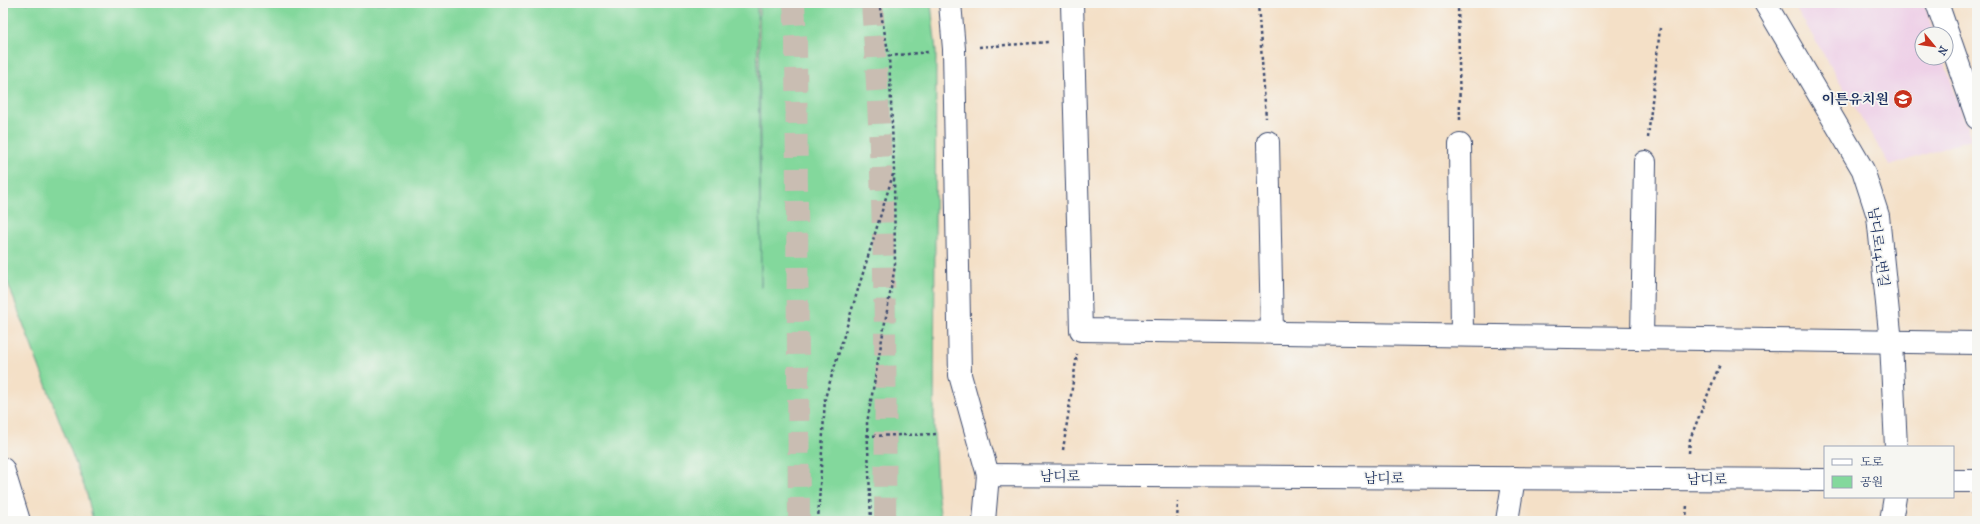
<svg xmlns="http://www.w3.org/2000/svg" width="1980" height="524" font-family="'IM FELL French Canon','Noto Serif KR',serif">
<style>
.built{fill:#eed0e7}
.green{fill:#83d89c;stroke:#4f847d}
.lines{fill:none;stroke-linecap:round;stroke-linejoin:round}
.highway-tunnel{stroke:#c9bdb2;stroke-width:22;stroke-dasharray:22 11;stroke-linecap:butt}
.street-casing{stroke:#3c4a6e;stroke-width:24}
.path{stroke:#3c4a6e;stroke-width:2.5;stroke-dasharray:3 3;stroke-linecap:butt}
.street{stroke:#fff;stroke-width:22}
.labels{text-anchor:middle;stroke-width:3.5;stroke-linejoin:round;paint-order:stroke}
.poi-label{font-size:14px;font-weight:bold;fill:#1b2f5e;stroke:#f6f6f2;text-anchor:end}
.street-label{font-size:14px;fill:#1b2f5e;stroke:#f6f6f2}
</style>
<rect width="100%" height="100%" fill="#f6f6f2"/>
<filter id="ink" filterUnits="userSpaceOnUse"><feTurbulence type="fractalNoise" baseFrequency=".025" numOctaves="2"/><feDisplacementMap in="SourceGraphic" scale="8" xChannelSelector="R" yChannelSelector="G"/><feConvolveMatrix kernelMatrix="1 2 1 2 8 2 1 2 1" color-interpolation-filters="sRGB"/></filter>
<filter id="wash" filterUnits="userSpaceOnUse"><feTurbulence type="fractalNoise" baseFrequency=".012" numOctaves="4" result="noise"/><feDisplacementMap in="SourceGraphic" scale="16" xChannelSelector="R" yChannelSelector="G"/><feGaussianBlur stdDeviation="0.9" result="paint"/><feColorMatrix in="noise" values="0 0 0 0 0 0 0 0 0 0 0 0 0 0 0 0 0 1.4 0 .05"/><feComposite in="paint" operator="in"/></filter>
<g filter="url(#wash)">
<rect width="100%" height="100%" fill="#f4e0c7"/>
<path class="built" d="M1793,3H1924L1934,34H1922V58H1943L1971,139L1890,166Z"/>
<path class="green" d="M3,3H757L761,288L759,3H931L936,51L934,427L937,490L941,521H93L87,494L3,270Z"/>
</g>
<g filter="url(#ink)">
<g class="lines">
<g class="highway-tunnel">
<path d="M794,3L796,38L799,521"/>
<path d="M872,3C884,175 887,348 885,521"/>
</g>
<g class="street-casing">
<g id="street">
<path d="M950,3L954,49L960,375L988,475"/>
<path d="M1072,3L1081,330L1977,343"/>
<path d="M1765,3L1863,170L1878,216L1891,342L1896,447"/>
<path d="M1937,3L1977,118"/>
<path d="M1268,142L1272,332"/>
<path d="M1460,145L1462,335"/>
<path d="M1642,338L1645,162"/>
<path d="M3,469L19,521"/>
<path d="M1953,481H1977"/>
<path d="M984,521L988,475L1825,480"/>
<path d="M1507,521L1514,478"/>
<path d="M1891,521L1895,497"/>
</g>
</g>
<g class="path">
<path d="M877,3L879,8"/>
<path d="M1258,3L1266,118"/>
<path d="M1458,3L1460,120"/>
<path d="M979,47L1048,42"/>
<path d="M889,56L928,52"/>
<path d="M1648,138L1660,28"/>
<path d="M867,436L939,434"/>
<path d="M1063,450L1077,354"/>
<path d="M1689,453L1690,439L1720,364"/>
<path d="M818,521L825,398L894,171L889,56L879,3"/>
<path d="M871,521L867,423L895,266L894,174"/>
<path d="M1177,521L1178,502"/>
<path d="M1686,521L1687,504"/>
</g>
<use href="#street" class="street"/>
</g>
</g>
<defs>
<g id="school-disc" transform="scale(1)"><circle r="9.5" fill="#c8321e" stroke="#f6f6f2"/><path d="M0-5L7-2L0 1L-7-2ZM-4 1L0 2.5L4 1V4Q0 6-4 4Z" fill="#fff"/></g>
</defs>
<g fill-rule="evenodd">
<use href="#school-disc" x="1903" y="99"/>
</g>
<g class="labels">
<g class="poi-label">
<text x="1889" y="104">이튼유치원</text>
</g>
<g class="street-label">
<text transform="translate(1879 247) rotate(82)" y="5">남디로14번길</text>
<text x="1060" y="481">남디로</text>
<text x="1384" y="483">남디로</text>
<text x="1707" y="484">남디로</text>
</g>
</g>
<rect width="1980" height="524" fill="none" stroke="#f6f6f2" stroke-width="16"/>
<rect x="1824" y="446" width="130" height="52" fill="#f6f6f2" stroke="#9ea6b7"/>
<rect x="1832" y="459" width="20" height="6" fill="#ffffff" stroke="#9ea6b7"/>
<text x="1860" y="466" font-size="12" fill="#1b2f5e">도로</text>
<rect x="1832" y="476" width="20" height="12" fill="#83d89c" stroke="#9ea6b7"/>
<text x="1860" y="486" font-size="12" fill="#1b2f5e">공원</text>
<g transform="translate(1934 46) rotate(119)"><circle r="19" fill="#f6f6f2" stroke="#9ea6b7"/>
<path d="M0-3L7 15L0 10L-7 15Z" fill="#c8321e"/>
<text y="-6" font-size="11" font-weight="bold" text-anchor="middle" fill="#1b2f5e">N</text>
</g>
</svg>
